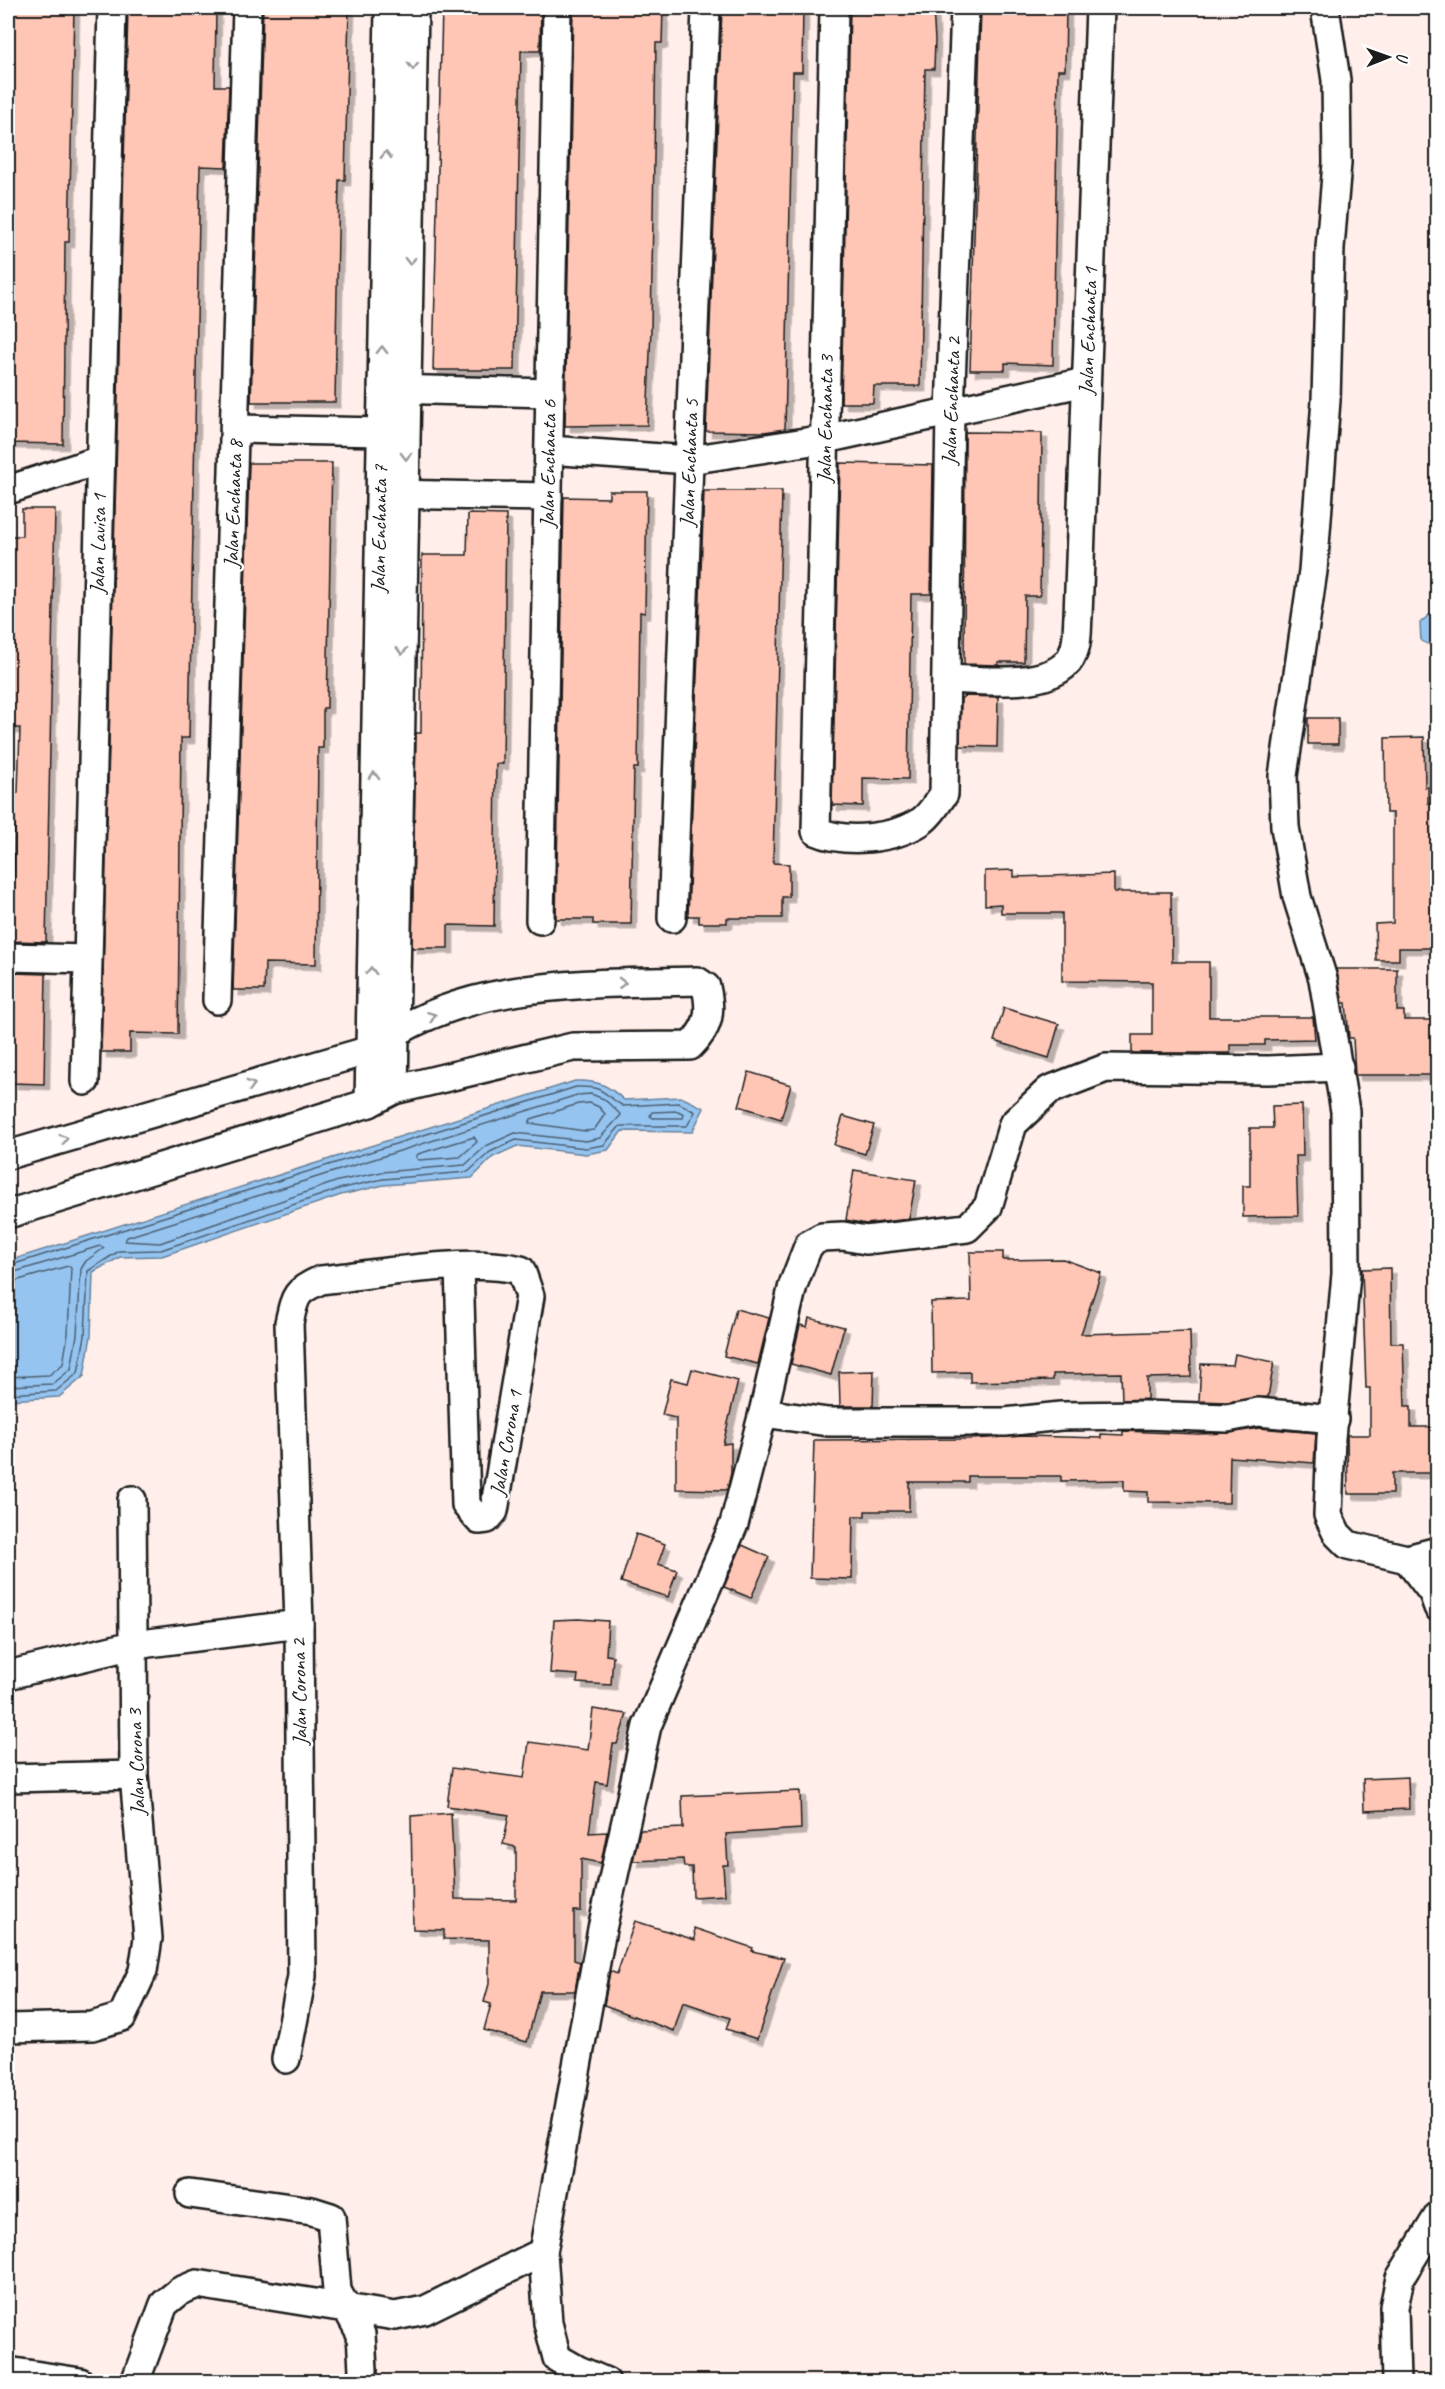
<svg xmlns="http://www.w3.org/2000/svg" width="1445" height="2389" font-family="Caveat,sans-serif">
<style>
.water{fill:#95c4f0;stroke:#65819b;stroke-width:1.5}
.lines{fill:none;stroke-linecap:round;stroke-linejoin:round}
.shore{stroke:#4c5f71;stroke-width:1.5}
.building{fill:#ffc5b5;stroke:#1c1c1c;stroke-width:1.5;filter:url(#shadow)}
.minor-casing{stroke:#1c1c1c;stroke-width:32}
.minor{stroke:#fff;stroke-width:27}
.oneway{stroke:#999}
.labels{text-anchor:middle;stroke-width:5;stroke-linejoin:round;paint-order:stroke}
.street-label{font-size:21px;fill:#1c1c1c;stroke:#fff}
</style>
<defs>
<filter id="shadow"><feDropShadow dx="5.5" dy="5.5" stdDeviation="0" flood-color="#0004"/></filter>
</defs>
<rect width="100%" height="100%" fill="#ffeee9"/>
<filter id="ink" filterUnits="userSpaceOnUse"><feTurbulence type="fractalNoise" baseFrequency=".0167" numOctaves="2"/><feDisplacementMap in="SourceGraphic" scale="12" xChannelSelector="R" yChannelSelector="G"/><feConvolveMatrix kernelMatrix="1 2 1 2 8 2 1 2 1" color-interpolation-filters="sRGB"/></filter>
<g filter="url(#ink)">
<g class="water">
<path d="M1437,608H1438L1437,648L1421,641L1420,623Z"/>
<path d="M575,1081C597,1080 608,1085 624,1100L681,1097L704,1108L692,1132L622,1131L608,1150L586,1154L517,1146L493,1157L472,1178L384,1185L341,1195L162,1256L120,1257L93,1272L91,1336L84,1376L59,1397L8,1400V1261Z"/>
</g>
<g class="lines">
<g class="shore">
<path d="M591,1094L604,1099L621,1115L600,1138L586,1141L515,1133L486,1146L465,1165L382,1172L338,1181L160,1243L125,1241L127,1237L577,1095Z"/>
<path d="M590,1103L599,1107L605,1114L594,1130L585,1131L529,1123L531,1119L578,1104Z"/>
<path d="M678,1111L684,1114L683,1118H653L650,1116L652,1112Z"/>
<path d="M474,1137L477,1142L460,1157L419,1160L416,1158L418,1154Z"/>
<path d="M8,1266L576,1087C605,1086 601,1093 623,1106L679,1103L695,1112L687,1126H620L604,1145L586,1148L516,1140L490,1152L468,1172L383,1179L339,1189L161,1250L119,1251L88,1271L85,1336L78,1373L56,1391L8,1394"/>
<path d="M8,1274L100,1246L104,1248L86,1261L81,1269L77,1335L71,1369L53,1384L8,1386"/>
<path d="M8,1283L68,1266L71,1268L68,1334L63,1364L49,1375L8,1377"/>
</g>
</g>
<g class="building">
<path d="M8,8H74L69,242H65L63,444L8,443Z"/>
<path d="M128,8H216L215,86H229L226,167L200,166L189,738H181L178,1034L130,1033V1052H101Z"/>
<path d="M263,8H349L345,180H339L335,402H251Z"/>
<path d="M442,8H541L540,51H521L515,370H433Z"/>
<path d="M573,8H663L662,43H656L651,329L647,425L565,426Z"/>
<path d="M722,8H803L802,72H793L785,429L764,432L706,431Z"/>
<path d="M850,8H933L935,40L934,69H925L920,386H874L873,403H841Z"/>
<path d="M981,8H1066L1065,70H1058L1053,365L1005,363V370H970Z"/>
<path d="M965,432L1042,433L1040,596H1025L1024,662H998V665L964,664Z"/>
<path d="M249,463H332L327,708H323V748H318L316,964L265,963L264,990H233Z"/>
<path d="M840,463L933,465L931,594H911L908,779L863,778V806L832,805Z"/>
<path d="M609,491H647L645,613L640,612L638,768H634L631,924H593V919H556L564,497L609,498Z"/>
<path d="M704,491H782L773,863L789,864V897H782V918H727V923H699V916H688Z"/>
<path d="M22,509H55L46,942L13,941L15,793H18L20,728H8V536H22Z"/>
<path d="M468,514L506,515L503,764H496L494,926L448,925V948H412L416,733H421L422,555H467Z"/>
<path d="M964,696L998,697L997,747L960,746L961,699Z"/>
<rect x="1308" y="718" width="30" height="26"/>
<path d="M1424,737L1425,787H1428V803H1437V881H1432V948H1399V960H1376L1375,924L1393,923V813H1386L1385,738Z"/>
<path d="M1014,870V877L1114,874V892H1171L1172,962H1209V1017H1313L1315,1039L1265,1040V1045H1230V1053H1132V1035H1152V982L1062,981V913H1001V904L985,905V871Z"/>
<path d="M1336,969H1397V1011H1404V1020H1437V1075H1355L1353,1038H1349L1346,1003H1343Z"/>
<path d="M13,973L46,974L44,1084L12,1083Z"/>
<path d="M1004,1008L1059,1024L1049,1058L994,1041Z"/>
<path d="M749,1072L791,1085L781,1119L739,1106Z"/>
<path d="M1302,1105L1303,1156H1296L1298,1216L1243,1217V1186H1250V1128H1273L1272,1106Z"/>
<path d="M843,1116L874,1125L865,1154L834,1145Z"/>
<path d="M854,1170L916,1180L909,1219L866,1224L846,1220Z"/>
<path d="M970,1252H1003V1260L1063,1259L1101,1273L1081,1334L1190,1331L1191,1377L1147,1378V1399L1122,1400L1121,1373L1053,1374V1380L970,1382V1372L932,1373L931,1302L971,1301Z"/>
<path d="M1390,1268L1391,1343H1403L1405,1406H1411V1427H1437V1473H1392V1494H1348L1347,1435H1370V1388H1366L1362,1269Z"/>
<path d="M736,1309L769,1318L758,1364L724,1356Z"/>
<path d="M809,1318L844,1327L831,1375L791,1364L800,1325L807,1327Z"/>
<path d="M1235,1354L1274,1362L1268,1397L1226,1402L1199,1401L1201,1364L1233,1365Z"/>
<path d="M692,1369L738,1381L723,1444L731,1443V1473L727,1490L676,1489V1418L662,1415L671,1379L688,1383Z"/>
<path d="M874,1371L873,1406H840L839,1372Z"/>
<path d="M1259,1428L1316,1433L1314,1463L1230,1457L1229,1503L1148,1502V1492L1124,1491V1480L1061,1481V1476H968V1482H909V1511H865V1516H853L852,1579L810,1578L814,1440L971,1439L1025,1436L1101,1438V1434L1123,1435V1431L1198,1434L1230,1433Z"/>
<path d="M636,1534L665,1544L658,1564L677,1570L668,1597L621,1582Z"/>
<path d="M742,1545L769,1557L751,1598L724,1587Z"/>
<path d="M578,1619L608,1621L606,1655L613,1656L611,1685L577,1683L578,1675L550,1673L554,1620Z"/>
<path d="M593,1709L627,1714L617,1744H613L607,1784L596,1782L589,1833L607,1832L601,1863L581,1859V1911H574V1960L580,1962L575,1991H540L527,2042L484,2030L491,2004L484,2002L489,1984V1940L444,1939V1930L413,1929L411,1816L451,1813L455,1899L516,1900V1847L503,1844L509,1815L447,1806L452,1768L524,1778L529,1742L588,1750Z"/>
<path d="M1408,1777L1409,1809L1364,1811L1363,1779Z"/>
<path d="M800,1791L801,1829L726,1834L728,1865H723L725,1895L693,1897L692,1867H684L683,1859L633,1861L640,1830L683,1828L682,1796Z"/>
<path d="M635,1921L695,1940L694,1928L753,1948L752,1951L784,1958L757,2039L726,2029L730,2018L683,2002L674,2031L604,2005L610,1971L617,1974Z"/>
</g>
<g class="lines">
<g class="minor-casing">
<g id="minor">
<path d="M834,8L816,831C846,844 893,839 920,822C929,817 937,803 944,794L950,412L965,8"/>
<path d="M1325,8L1336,80L1337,163L1330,248L1326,400L1313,571L1283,776L1285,827L1297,897L1323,979L1345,1111L1346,1274L1331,1438L1328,1515L1337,1534L1348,1545L1407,1559L1433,1593L1438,1607"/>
<path d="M389,389L550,393"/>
<path d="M235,429L381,432"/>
<path d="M549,450L689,460L825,439L1085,382"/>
<path d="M8,490L100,460"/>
<path d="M387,494L548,497"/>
<path d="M947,679C979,680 1059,691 1073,653C1078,643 1077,627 1078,616L1100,8"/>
<path d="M672,918L706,8"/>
<path d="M540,920L557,8"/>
<path d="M8,957L87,959"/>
<path d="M217,1000L247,8"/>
<path d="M85,1081L112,8"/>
<path d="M394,1090L414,8"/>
<path d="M369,1103L389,8"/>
<path d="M8,1155L370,1050C461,979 587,984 697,981L706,987C712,1013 709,1027 690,1046L573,1047L394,1090L369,1103L8,1214"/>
<path d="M763,1413L793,1285L809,1244L822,1237L843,1236L866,1240L967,1228L988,1207L1013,1124L1049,1090L1106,1068L1268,1070L1339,1067"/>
<path d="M1407,1559L1438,1551"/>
<path d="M8,1675L133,1645L299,1624"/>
<path d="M8,1778L134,1775"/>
<path d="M8,2028L92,2026L122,2017L143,1971L148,1938L134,1775L132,1500"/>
<path d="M286,2059L302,1976L299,1624L289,1323C295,1296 295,1291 321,1280C378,1274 468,1257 521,1270L530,1296L494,1511L487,1519L479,1520L466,1505L459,1266"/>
<path d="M190,2194L312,2211L331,2217L337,2291L361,2334L363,2370L361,2382"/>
<path d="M8,2371L80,2382"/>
<path d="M135,2382L164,2304L180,2291L197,2284L395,2316L425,2310L543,2252"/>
<path d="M606,2382L578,2370L557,2358L548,2323L543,2252L602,1929L647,1726L734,1524L763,1413L828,1422H1005L1061,1416L1144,1415L1227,1418L1258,1412L1334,1419"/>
<path d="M1396,2382L1394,2307L1400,2278L1438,2216"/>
</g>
</g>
<use href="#minor" class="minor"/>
</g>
<defs><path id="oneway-chevron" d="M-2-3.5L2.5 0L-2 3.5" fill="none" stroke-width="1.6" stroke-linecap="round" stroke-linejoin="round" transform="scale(1.5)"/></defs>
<g class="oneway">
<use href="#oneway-chevron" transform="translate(413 66) rotate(91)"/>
<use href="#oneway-chevron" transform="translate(386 155) rotate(-89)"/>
<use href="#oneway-chevron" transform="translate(410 261) rotate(91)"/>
<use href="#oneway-chevron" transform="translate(382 350) rotate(-89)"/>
<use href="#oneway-chevron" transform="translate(406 456) rotate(91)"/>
<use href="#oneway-chevron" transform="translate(402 651) rotate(91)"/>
<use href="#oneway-chevron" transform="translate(374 776) rotate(-89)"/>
<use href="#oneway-chevron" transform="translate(371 971) rotate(-89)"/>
<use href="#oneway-chevron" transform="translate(622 983) rotate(-1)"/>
<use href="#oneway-chevron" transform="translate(432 1016) rotate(-21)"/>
<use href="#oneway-chevron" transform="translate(251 1085) rotate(-16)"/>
<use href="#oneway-chevron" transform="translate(64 1139) rotate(-16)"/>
</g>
</g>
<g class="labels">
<g class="street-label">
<text transform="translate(1088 331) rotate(-88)" y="7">Jalan Enchanta 1</text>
<text transform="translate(951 401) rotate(-88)" y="7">Jalan Enchanta 2</text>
<text transform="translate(825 419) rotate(-89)" y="7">Jalan Enchanta 3</text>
<text transform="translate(689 463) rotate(-88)" y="7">Jalan Enchanta 5</text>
<text transform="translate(548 464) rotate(-89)" y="7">Jalan Enchanta 6</text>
<text transform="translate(233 504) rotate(-88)" y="7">Jalan Enchanta 8</text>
<text transform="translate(379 529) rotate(-89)" y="7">Jalan Enchanta 7</text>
<text transform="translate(98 544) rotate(-89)" y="7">Jalan Lavisa 1</text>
<text transform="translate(506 1443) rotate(-80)" y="7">Jalan Corona 1</text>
<text transform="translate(299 1692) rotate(-91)" y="7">Jalan Corona 2</text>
<text transform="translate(136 1762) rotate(-92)" y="7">Jalan Corona 3</text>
</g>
</g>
<rect width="1445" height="2389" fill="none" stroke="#fff" stroke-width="30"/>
<rect x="15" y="15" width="1415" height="2359" fill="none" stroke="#1c1c1c" stroke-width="2" filter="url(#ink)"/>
<g transform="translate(1388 57) rotate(89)" stroke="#ffffff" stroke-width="4.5" paint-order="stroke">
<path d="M0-4.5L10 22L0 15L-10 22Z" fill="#1c1c1c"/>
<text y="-9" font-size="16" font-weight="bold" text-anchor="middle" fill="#1c1c1c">U</text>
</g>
</svg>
